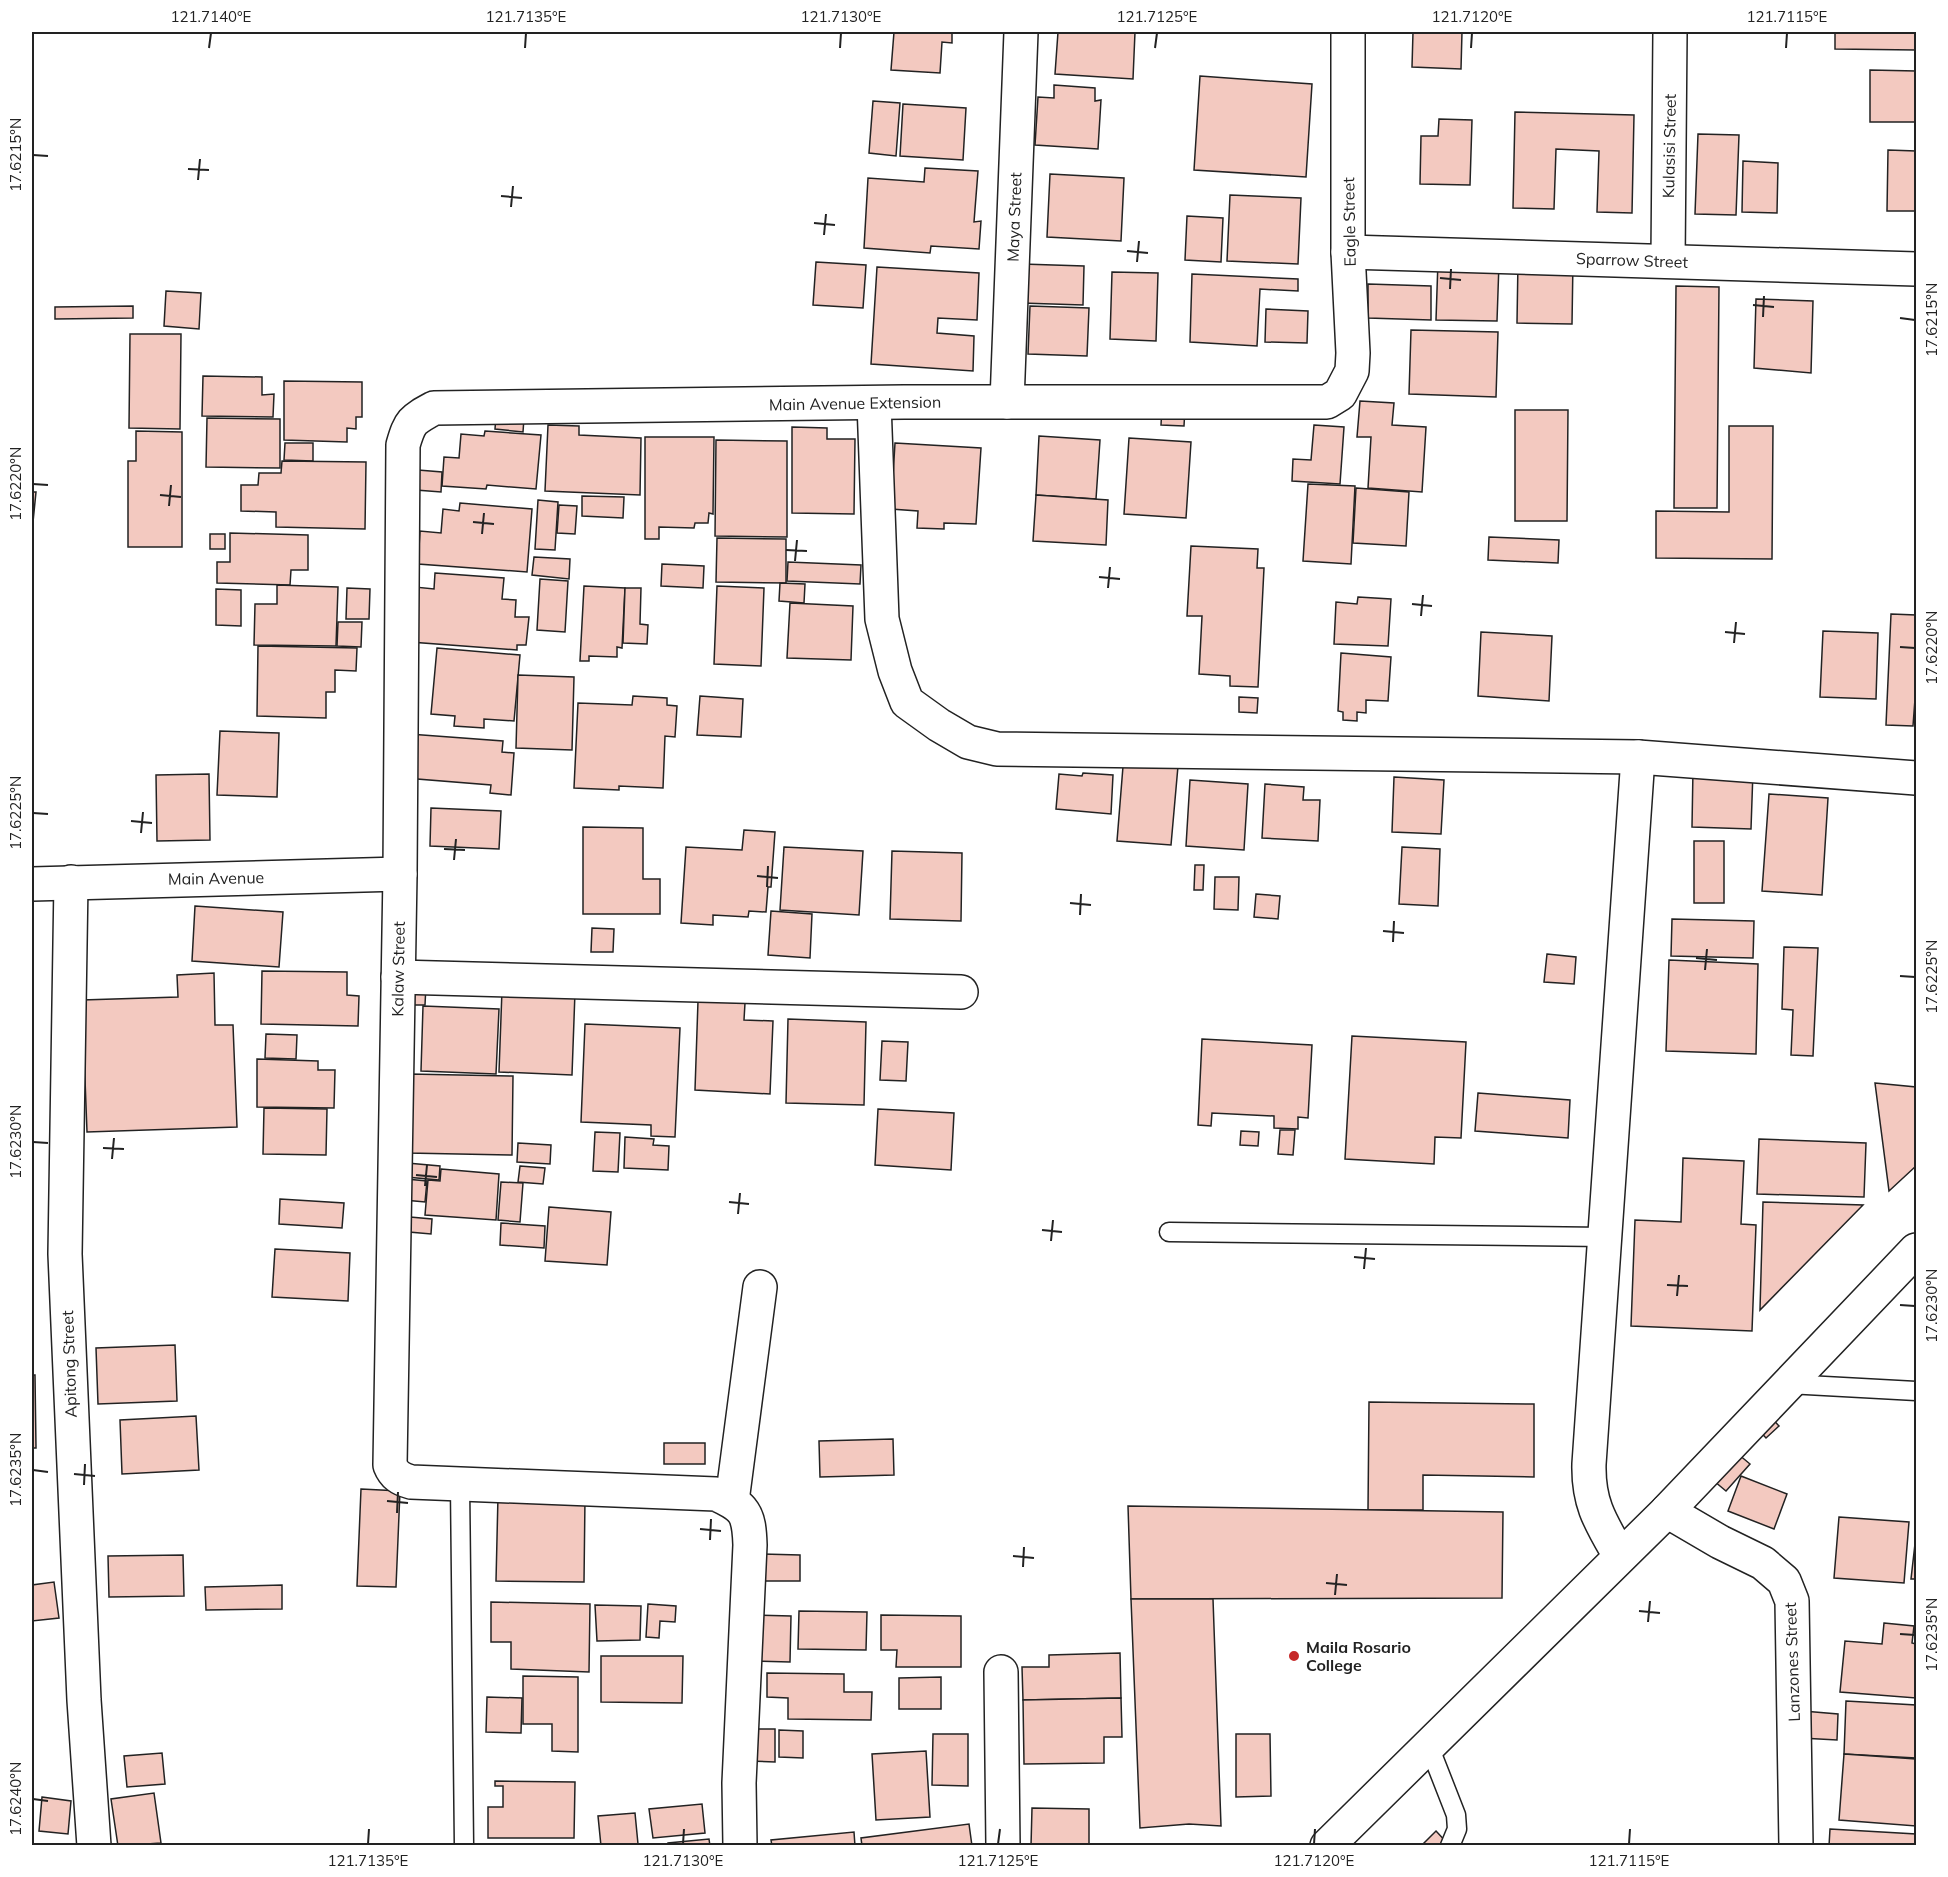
<svg xmlns="http://www.w3.org/2000/svg" width="1948" height="1877" font-family="Mulish,sans-serif">
<style>
.building{fill:#f3c9c0;stroke:#222;stroke-width:1.5}
.lines{fill:none;stroke-linecap:round;stroke-linejoin:round}
.service-casing{stroke:#222;stroke-width:21}
.minor-casing{stroke:#222;stroke-width:36}
.trunk-casing{stroke:#222;stroke-width:36}
.service{stroke:#fff;stroke-width:18}
.minor{stroke:#fff;stroke-width:33}
.trunk{stroke:#fff;stroke-width:33}
.ticks{fill:none;stroke:#222;stroke-width:2}
.poi-dot{fill:#c62828;stroke:#fff;stroke-width:2}
.labels{text-anchor:middle;stroke-width:4.5;stroke-linejoin:round;paint-order:stroke}
.street-label{font-size:16px;fill:#222;stroke:#fff}
.poi-label{font-size:16px;font-weight:bold;fill:#222;stroke:#fff;text-anchor:start}
.neatline{fill:none;stroke:#222;stroke-width:2}
.ticks-label{font-size:15px;text-anchor:middle;fill:#222}
</style>
<rect width="100%" height="100%" fill="#fff"/>
<g class="building">
<path d="M894,32H952V43L942,42L940,73L891,70Z"/>
<path d="M1058,32H1135L1133,79L1055,74Z"/>
<path d="M1413,32H1462L1461,69L1412,67Z"/>
<path d="M1835,32H1916V50L1835,49Z"/>
<path d="M1870,70L1916,71V122H1870Z"/>
<path d="M1200,76L1312,84L1306,177L1194,170Z"/>
<path d="M1054,85L1095,88V101L1101,100L1098,149L1035,145L1038,97L1054,98Z"/>
<path d="M873,101L900,103L896,156L869,153Z"/>
<path d="M903,104L966,108L963,160L900,156Z"/>
<path d="M1515,112L1634,115L1632,213L1597,212L1599,151L1556,149L1554,209L1513,208Z"/>
<path d="M1439,119L1472,120L1470,185L1420,184L1421,136H1438Z"/>
<path d="M1698,134L1739,135L1736,215L1695,214Z"/>
<path d="M1888,150L1916,151V211H1887Z"/>
<path d="M1743,161L1778,163L1777,213L1742,212Z"/>
<path d="M925,168L978,171L974,222L981,221L979,249L931,246L930,253L864,248L868,178L924,182Z"/>
<path d="M1050,174L1124,178L1121,241L1047,237Z"/>
<path d="M1230,195L1301,198L1298,264L1227,261Z"/>
<path d="M1187,216L1223,218L1221,262L1185,260Z"/>
<path d="M1438,261L1499,263L1497,321L1436,320Z"/>
<path d="M1518,261H1573L1572,324L1517,323Z"/>
<path d="M816,262L866,265L863,308L813,305Z"/>
<path d="M1022,264L1084,266L1083,305L1021,303Z"/>
<path d="M877,267L979,273L977,320L938,318L937,333L974,336L973,371L871,364Z"/>
<path d="M1112,272L1158,273L1156,341L1110,339Z"/>
<path d="M1192,274L1298,279V291L1260,289L1257,346L1190,342Z"/>
<path d="M1368,284L1431,286V320L1368,318Z"/>
<path d="M1676,286L1719,287L1717,508H1674Z"/>
<path d="M166,291L201,293L199,329L164,326Z"/>
<path d="M1756,299L1813,301L1811,373L1754,368Z"/>
<path d="M133,306V318L55,319V307Z"/>
<path d="M1030,306L1089,308L1087,356L1028,354Z"/>
<path d="M1266,309L1308,311L1307,343L1265,342Z"/>
<path d="M1411,330L1498,332L1496,397L1409,394Z"/>
<path d="M130,334H181L180,429L129,428Z"/>
<path d="M203,376L262,377V395L274,394L273,417L202,416Z"/>
<path d="M284,381L362,382V417H356V429L347,428V442L284,440Z"/>
<path d="M1360,401L1394,403L1392,425L1426,427L1422,492L1368,488L1371,437H1357Z"/>
<path d="M1162,406L1185,408L1184,426L1161,425Z"/>
<path d="M1515,410H1568L1567,521H1515Z"/>
<path d="M496,416L524,418L523,432L495,429Z"/>
<path d="M207,418L280,419V468L206,467Z"/>
<path d="M548,425L579,426V435L641,438L640,495L545,491Z"/>
<path d="M1314,425L1344,427L1340,484L1292,481L1293,459L1311,460Z"/>
<path d="M1729,426H1773L1772,559L1656,558V511L1729,512Z"/>
<path d="M792,427L827,428V439H855L854,514L792,513Z"/>
<path d="M136,431L182,432V547H128V461H136Z"/>
<path d="M485,431L541,435L536,489L487,485L486,489L442,486L444,457L459,458L461,434L484,436Z"/>
<path d="M1039,436L1100,440L1096,499L1036,495Z"/>
<path d="M645,437H714L713,514L709,513L708,523H695L694,528L659,527V539H645Z"/>
<path d="M1129,438L1191,442L1186,518L1124,514Z"/>
<path d="M716,440L787,441V537L715,536Z"/>
<path d="M285,443H313V461L284,460Z"/>
<path d="M895,443L981,448L976,524L944,523V529L917,528L918,511L891,509Z"/>
<path d="M282,461L366,462L365,529L276,527V512L241,511V485H258L259,473H281Z"/>
<path d="M418,470L442,472L441,492L416,490Z"/>
<path d="M1308,484L1355,486L1351,564L1303,561Z"/>
<path d="M1356,488L1409,492L1406,546L1353,543Z"/>
<path d="M32,492H36L32,532Z"/>
<path d="M1036,495L1108,500L1106,545L1033,541Z"/>
<path d="M582,496L624,497L623,518L582,516Z"/>
<path d="M538,500L558,502L555,550L535,549Z"/>
<path d="M460,503L532,509L527,572L418,564L420,531L441,533L443,509L459,511Z"/>
<path d="M559,505L577,506L575,534L557,533Z"/>
<path d="M230,533L308,535V570H291L290,585L217,583V562H230Z"/>
<rect x="210" y="534" width="15" height="15"/>
<path d="M1489,537L1559,540L1558,563L1488,560Z"/>
<path d="M717,538L786,539V583L716,582Z"/>
<path d="M1191,546L1258,549L1257,568H1264L1258,687L1230,686V676L1199,674L1202,616H1187Z"/>
<path d="M534,557L570,559L569,579L532,575Z"/>
<path d="M788,562L861,565L860,584L787,581Z"/>
<path d="M662,564L704,566L703,588L661,586Z"/>
<path d="M435,573L504,578L502,599L516,600L515,617H529L526,645H517V650L410,642L415,587L434,589Z"/>
<path d="M540,579L568,581L565,632L537,630Z"/>
<path d="M780,583L805,584L804,603L779,601Z"/>
<path d="M277,585L338,587L336,646L254,645L255,604H277Z"/>
<path d="M584,586L625,588L622,648L617,647V657L589,656V661H580Z"/>
<path d="M717,586L764,588L761,666L714,664Z"/>
<path d="M347,588L370,589L369,619H346Z"/>
<path d="M625,588H641L640,624L648,625L647,644L623,643Z"/>
<path d="M216,589L241,590V626L216,625Z"/>
<path d="M1358,597L1391,599L1388,646L1334,644L1336,602L1357,604Z"/>
<path d="M790,603L853,606L851,660L787,658Z"/>
<path d="M1891,614L1916,615V699H1915L1913,726L1886,725Z"/>
<path d="M338,622H362L361,647L337,646Z"/>
<path d="M1823,631L1878,633L1876,699L1820,697Z"/>
<path d="M1481,632L1552,636L1549,701L1478,696Z"/>
<path d="M258,646L357,648L356,671L335,670V692H326V718L257,716Z"/>
<path d="M437,648L520,655L514,721L484,719V728L454,726L455,716L431,714Z"/>
<path d="M1341,653L1391,657L1388,701L1366,700V713L1357,712V721L1343,720V712L1338,711Z"/>
<path d="M518,675L574,677L572,750L516,748Z"/>
<path d="M633,696L667,698V705L677,706L675,737L665,736L663,788L619,786V790L574,788L578,703L632,705Z"/>
<path d="M700,696L743,699L741,737L697,735Z"/>
<path d="M1239,697L1258,698L1257,713L1239,712Z"/>
<path d="M220,731L279,733L277,797L217,795Z"/>
<path d="M409,734L503,741L502,752L514,753L511,795L490,793L491,785L405,778Z"/>
<path d="M1124,754L1178,766L1171,845L1117,841Z"/>
<path d="M1693,769L1753,771L1751,829L1692,827Z"/>
<path d="M1083,773L1113,775L1111,814L1056,809L1059,774L1082,776Z"/>
<path d="M209,774L210,840L157,841L156,775Z"/>
<path d="M1394,777L1444,780L1441,834L1392,832Z"/>
<path d="M1190,780L1248,784L1244,850L1186,846Z"/>
<path d="M1265,784L1304,787L1303,800H1320L1318,841L1262,838Z"/>
<path d="M1769,794L1828,798L1822,895L1762,891Z"/>
<path d="M431,808L501,811L499,849L430,846Z"/>
<path d="M583,827L643,828V879H660V914H583Z"/>
<path d="M744,830L775,832L771,887H768L766,912L749,911L748,917L713,915V925L681,923L686,847L742,850Z"/>
<rect x="1694" y="841" width="30" height="62"/>
<path d="M784,847L863,851L859,915L780,910Z"/>
<path d="M1402,847L1440,849L1438,906L1399,904Z"/>
<path d="M892,851L962,853L961,921L890,919Z"/>
<path d="M1195,865H1204L1203,890H1194Z"/>
<path d="M1215,877H1239L1238,910L1214,909Z"/>
<path d="M1256,894L1280,896L1278,919L1254,917Z"/>
<path d="M195,906L283,912L279,967L192,961Z"/>
<path d="M771,911L812,914L810,958L768,955Z"/>
<path d="M1672,919L1754,921L1753,958L1671,956Z"/>
<path d="M592,928L614,929L613,952H591Z"/>
<path d="M1784,947L1818,948L1813,1056L1791,1055L1793,1010L1782,1009Z"/>
<path d="M1547,954L1576,957L1574,984L1544,982Z"/>
<path d="M1669,960L1758,964L1756,1054L1666,1051Z"/>
<path d="M262,971L347,972V995L359,996L358,1026L261,1024Z"/>
<path d="M214,973L215,1025H233L237,1127L87,1132L82,1000L178,997L177,975Z"/>
<path d="M404,983L426,985L425,1005H403Z"/>
<path d="M502,990L575,992L572,1075L499,1072Z"/>
<path d="M698,1001L745,1003L744,1020L773,1021L770,1094L695,1090Z"/>
<path d="M423,1006L499,1009L496,1074L421,1071Z"/>
<path d="M788,1019L866,1022L864,1105L786,1103Z"/>
<path d="M585,1024L680,1028L675,1137L651,1136V1125L581,1122Z"/>
<path d="M266,1034L297,1035L296,1059L265,1058Z"/>
<path d="M1352,1036L1466,1042L1461,1138L1435,1137L1434,1164L1345,1159Z"/>
<path d="M1202,1039L1312,1045L1308,1118L1298,1117V1129L1274,1128V1116L1212,1113L1211,1126L1198,1125Z"/>
<path d="M882,1041L908,1042L906,1081L880,1080Z"/>
<path d="M257,1059L318,1061V1070H335L334,1108L257,1107Z"/>
<path d="M409,1074L513,1076L512,1155L407,1153Z"/>
<path d="M1875,1083L1916,1087V1166L1889,1191Z"/>
<path d="M1478,1093L1570,1100L1568,1138L1475,1131Z"/>
<path d="M264,1108L327,1109L326,1155L263,1154Z"/>
<path d="M878,1109L954,1113L951,1170L875,1165Z"/>
<path d="M1280,1130H1295L1293,1155L1278,1154Z"/>
<path d="M1241,1131L1259,1132L1258,1146L1240,1145Z"/>
<path d="M595,1132L620,1133L618,1172L593,1171Z"/>
<path d="M625,1137L654,1139L653,1145L669,1146L668,1170L624,1168Z"/>
<path d="M1759,1139L1866,1143L1864,1197L1757,1194Z"/>
<path d="M518,1143L551,1145L550,1164L517,1162Z"/>
<path d="M1683,1158L1744,1161L1741,1224L1756,1225L1752,1331L1631,1326L1635,1220L1681,1222Z"/>
<path d="M407,1163L440,1166L439,1180L406,1177Z"/>
<path d="M520,1166L545,1168L543,1184L518,1182Z"/>
<path d="M441,1169L499,1174L496,1220L425,1215L428,1180L440,1181Z"/>
<path d="M406,1179L427,1181L425,1202L404,1200Z"/>
<path d="M501,1182L523,1183L520,1222L498,1220Z"/>
<path d="M280,1199L344,1203L342,1228L279,1224Z"/>
<path d="M1763,1202L1863,1205L1760,1310Z"/>
<path d="M549,1207L611,1212L607,1265L545,1261Z"/>
<path d="M410,1217L432,1219L431,1234L409,1232Z"/>
<path d="M501,1223L545,1226L544,1248L500,1245Z"/>
<path d="M275,1249L350,1253L348,1301L272,1297Z"/>
<path d="M175,1345L177,1401L98,1404L96,1348Z"/>
<path d="M32,1375H35L36,1448H32Z"/>
<path d="M1369,1402L1534,1404V1477L1423,1475V1510H1368Z"/>
<path d="M1767,1413L1779,1426L1766,1438L1754,1425Z"/>
<path d="M196,1416L199,1470L122,1474L120,1420Z"/>
<path d="M893,1439L894,1475L820,1477L819,1441Z"/>
<rect x="664" y="1443" width="41" height="21"/>
<path d="M1732,1449L1750,1464L1726,1491L1708,1476Z"/>
<path d="M1741,1476L1787,1494L1774,1529L1728,1511Z"/>
<path d="M361,1489L400,1491L396,1587L357,1586Z"/>
<path d="M498,1496L585,1498L584,1582L496,1581Z"/>
<path d="M1128,1506L1503,1512L1502,1598L1131,1599Z"/>
<path d="M1839,1517L1909,1522L1904,1583L1834,1578Z"/>
<path d="M1916,1535V1579H1911Z"/>
<path d="M760,1554L800,1555V1581H760Z"/>
<path d="M183,1555L184,1596L109,1597L108,1556Z"/>
<path d="M54,1582L59,1618L32,1621V1585Z"/>
<path d="M282,1585V1609L206,1610L205,1587Z"/>
<path d="M1131,1599H1213L1221,1826L1189,1824L1140,1828Z"/>
<path d="M491,1602L590,1604L589,1672L511,1669V1642H491Z"/>
<path d="M648,1604L676,1606L675,1622L660,1621L659,1638L646,1637Z"/>
<path d="M595,1605L641,1606L640,1640L597,1641Z"/>
<path d="M799,1611L867,1612L866,1650L798,1649Z"/>
<path d="M756,1615L791,1616L790,1662L755,1661Z"/>
<path d="M881,1615L961,1616V1667H896L897,1650H881Z"/>
<path d="M1884,1623L1914,1626L1912,1643L1916,1644V1698L1840,1692L1845,1641L1882,1644Z"/>
<path d="M1120,1653L1121,1698L1023,1700L1022,1667H1049V1655Z"/>
<path d="M601,1656H683L682,1703L601,1702Z"/>
<path d="M767,1673L844,1674V1692H872L871,1720L788,1719V1698L767,1697Z"/>
<path d="M523,1676L578,1677V1752L552,1751V1724H523Z"/>
<path d="M941,1677V1709H899V1678Z"/>
<path d="M487,1697L522,1698L521,1733L486,1732Z"/>
<path d="M1121,1698L1122,1737H1104V1763L1024,1764L1023,1700Z"/>
<path d="M1846,1701L1916,1705V1758L1844,1754Z"/>
<path d="M1803,1711L1838,1714L1837,1740L1801,1738Z"/>
<path d="M750,1729H775V1762L749,1761Z"/>
<path d="M779,1730L803,1731V1758L779,1757Z"/>
<path d="M933,1734H968V1786L932,1785Z"/>
<path d="M1236,1734H1270L1271,1796L1236,1797Z"/>
<path d="M926,1751L930,1817L876,1820L872,1754Z"/>
<path d="M162,1753L165,1784L127,1787L124,1756Z"/>
<path d="M1844,1754L1916,1759V1826L1839,1820Z"/>
<path d="M495,1781L575,1782L574,1838H488V1807H503V1786H495Z"/>
<path d="M154,1793L161,1843L118,1846L111,1799Z"/>
<path d="M42,1797L71,1801L68,1834L39,1831Z"/>
<path d="M702,1804L705,1833L653,1838L649,1809Z"/>
<path d="M1032,1808L1089,1809V1846H1031Z"/>
<path d="M635,1813L638,1844L601,1846L598,1816Z"/>
<path d="M969,1824L972,1846H862L861,1838Z"/>
<path d="M1830,1829L1916,1834V1846H1829Z"/>
<path d="M1436,1831L1450,1846H1421Z"/>
<path d="M854,1832L855,1846H772L771,1840Z"/>
<path d="M709,1839L710,1846H668V1843Z"/>
</g>
<g class="lines">
<g class="service-casing">
<g id="service">
<path d="M1169,1232L1605,1237"/>
<path d="M1788,1384L1916,1391"/>
<path d="M460,1484L464,1846"/>
<path d="M1429,1746L1456,1815L1457,1829L1450,1846"/>
</g>
</g>
<g class="minor-casing">
<g id="minor">
<path d="M1348,252L1916,269"/>
<path d="M1668,261L1670,32"/>
<path d="M1007,402L1021,32"/>
<path d="M874,403L882,619L895,671L907,702L939,725L968,742L997,749L1638,757L1916,778"/>
<path d="M71,882L65,1254L84,1700L94,1846"/>
<path d="M32,884L400,874"/>
<path d="M398,977L961,992"/>
<path d="M732,1501L760,1287"/>
<path d="M1667,1511L1720,1542L1763,1563L1784,1581L1792,1601L1796,1846"/>
<path d="M1620,1556C1601,1523 1588,1504 1589,1464L1638,757"/>
<path d="M1001,1672L1003,1846"/>
<path d="M740,1846L739,1783L750,1545C749,1513 745,1507 716,1494L411,1482C400,1479 394,1475 390,1465L400,874L403,445C410,421 412,420 434,408L904,402H1327L1340,394L1352,371L1353,353L1348,252V32"/>
</g>
</g>
<g class="trunk-casing">
<path id="trunk" d="M1327,1846L1667,1511L1916,1250"/>
</g>
<use href="#service" class="service"/>
<use href="#minor" class="minor"/>
<use href="#trunk" class="trunk"/>
</g>
<path class="ticks" d="M209,48L211,33M525,48L526,33M840,48L841,33M1155,48L1157,33M1471,48L1472,33M1786,48L1787,33M33,155L48,156M188,169L209,170M198,180L200,159M501,196L522,198M511,207L513,186M814,223L835,225M824,235L826,214M1127,251L1148,253M1137,262L1139,241M1440,278L1461,280M1450,289L1451,269M1753,305L1774,307M1763,317L1764,296M1900,318L1915,320M33,484L48,485M160,495L181,497M169,506L171,485M473,522L494,524M482,534L484,513M786,550L807,551M795,561L797,540M1099,577L1120,579M1108,588L1110,567M1412,604L1432,606M1421,616L1423,595M1725,632L1745,634M1734,643L1736,622M1900,647L1915,648M33,813L48,814M131,821L152,823M141,833L143,812M444,849L465,850M454,860L456,839M757,876L778,878M767,887L768,866M1070,903L1091,905M1080,915L1081,894M1383,931L1404,933M1393,942L1394,921M1696,958L1717,960M1705,970L1707,949M1900,976L1915,977M33,1142L48,1143M103,1148L124,1149M112,1159L114,1138M416,1175L437,1177M425,1186L427,1165M729,1202L749,1204M738,1214L740,1193M1042,1230L1062,1232M1051,1241L1053,1220M1354,1257L1375,1259M1364,1269L1366,1248M1667,1285L1688,1286M1677,1296L1679,1275M1900,1305L1915,1306M33,1470L48,1472M74,1474L95,1476M84,1485L85,1464M387,1501L408,1503M397,1513L398,1492M700,1529L721,1531M710,1540L711,1519M1013,1556L1034,1558M1023,1567L1024,1547M1326,1583L1347,1585M1335,1595L1337,1574M1639,1611L1660,1613M1648,1622L1650,1601M1900,1634L1915,1635M33,1799L48,1801M368,1844L369,1829M683,1844L684,1829M998,1844L1000,1829M1314,1844L1315,1829M1629,1844L1630,1829"/>
<circle class="poi-dot" cx="1294" cy="1656" r="6"/>
<g class="labels">
<g class="street-label">
<text transform="translate(1669 146) rotate(-89)" y="6">Kulasisi Street</text>
<text transform="translate(1014 217) rotate(-88)" y="6">Maya Street</text>
<text transform="translate(1349 222) rotate(-91)" y="6">Eagle Street</text>
<text transform="translate(1632 260) rotate(2)" y="6">Sparrow Street</text>
<text transform="translate(855 403) rotate(-1)" y="6">Main Avenue Extension</text>
<text transform="translate(216 878) rotate(-1)" y="6">Main Avenue</text>
<text transform="translate(398 969) rotate(-89)" y="6">Kalaw Street</text>
<text transform="translate(69 1364) rotate(-92)" y="6">Apitong Street</text>
<text transform="translate(1792 1662) rotate(-92)" y="6">Lanzones Street</text>
</g>
<g class="poi-label">
<text x="1306" y="1653">Maila Rosario<tspan x="1306" dy="18">College</tspan></text>
</g>
</g>
<rect width="1948" height="1877" fill="none" stroke="#ffffff" stroke-width="66"/>
<rect x="33" y="33" width="1882" height="1811" class="neatline"/>
<g class="ticks-label">
<text x="211" y="22">121.7140°E</text>
<text x="526" y="22">121.7135°E</text>
<text x="841" y="22">121.7130°E</text>
<text x="1157" y="22">121.7125°E</text>
<text x="1472" y="22">121.7120°E</text>
<text x="1787" y="22">121.7115°E</text>
<text transform="translate(16 155) rotate(-90)" y="5">17.6215°N</text>
<text transform="translate(1932 320) rotate(-90)" y="5">17.6215°N</text>
<text transform="translate(16 484) rotate(-90)" y="5">17.6220°N</text>
<text transform="translate(1932 648) rotate(-90)" y="5">17.6220°N</text>
<text transform="translate(16 813) rotate(-90)" y="5">17.6225°N</text>
<text transform="translate(1932 977) rotate(-90)" y="5">17.6225°N</text>
<text transform="translate(16 1142) rotate(-90)" y="5">17.6230°N</text>
<text transform="translate(1932 1306) rotate(-90)" y="5">17.6230°N</text>
<text transform="translate(16 1470) rotate(-90)" y="5">17.6235°N</text>
<text transform="translate(1932 1635) rotate(-90)" y="5">17.6235°N</text>
<text transform="translate(16 1799) rotate(-90)" y="5">17.6240°N</text>
<text x="368" y="1866">121.7135°E</text>
<text x="683" y="1866">121.7130°E</text>
<text x="998" y="1866">121.7125°E</text>
<text x="1314" y="1866">121.7120°E</text>
<text x="1629" y="1866">121.7115°E</text>
</g>
</svg>
